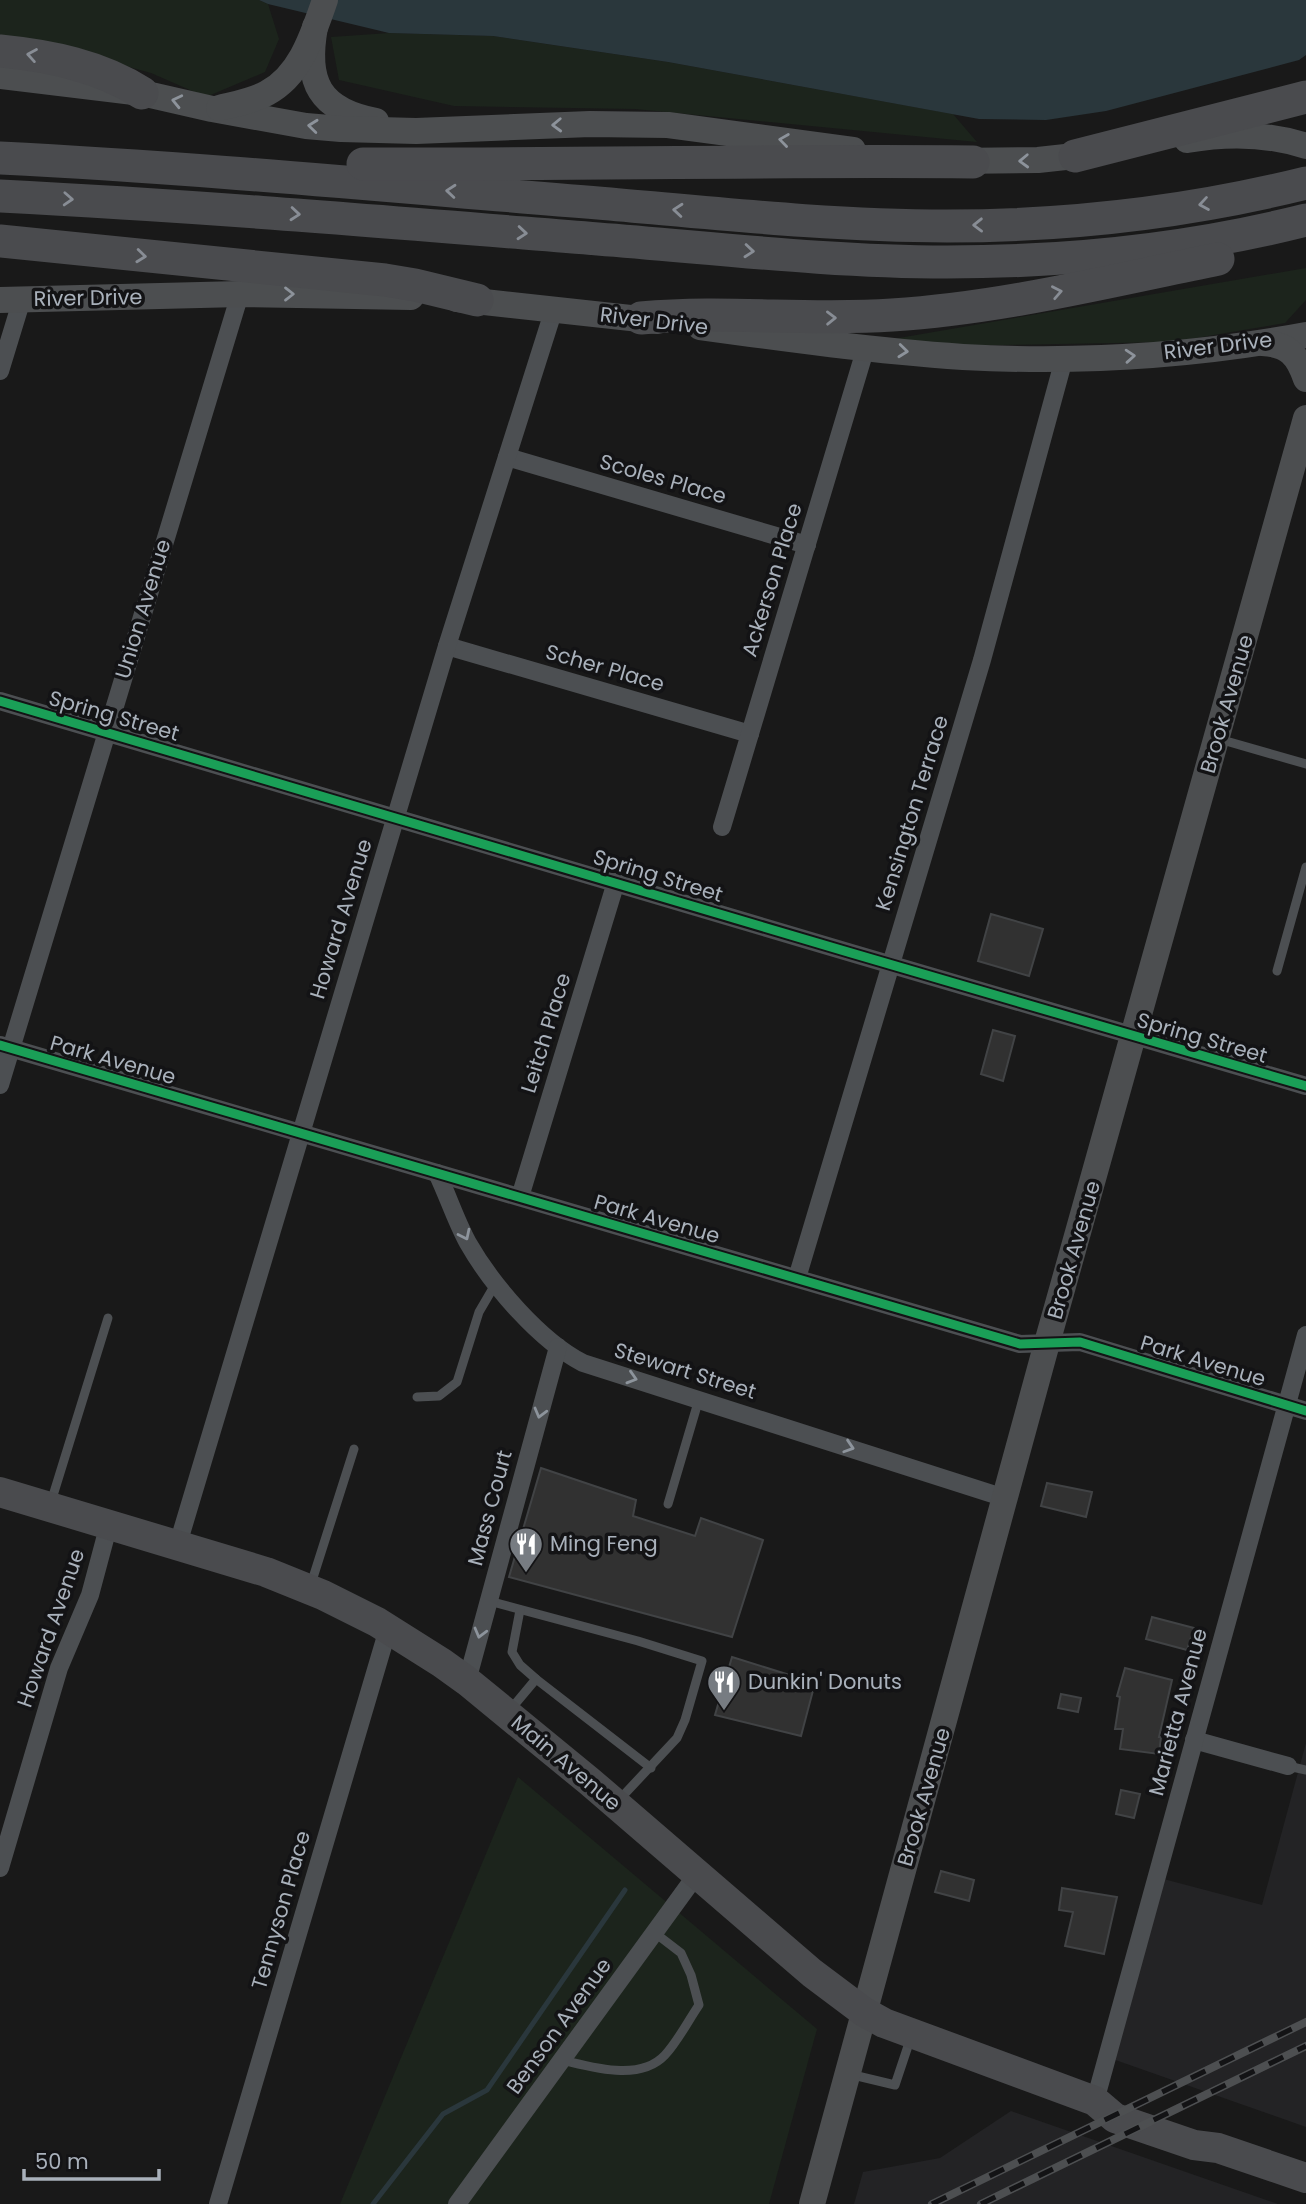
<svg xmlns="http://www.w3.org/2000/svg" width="1306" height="2204" font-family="Poppins,sans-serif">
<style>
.built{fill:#232325}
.green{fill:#1c241c}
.water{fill:#2a373c}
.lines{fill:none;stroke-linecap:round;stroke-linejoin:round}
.stream{stroke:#2a373c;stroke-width:5}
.building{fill:#313131;stroke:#414345;stroke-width:2}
.lane{stroke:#4c4f52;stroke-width:9}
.street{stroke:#4c4f52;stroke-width:18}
.secondary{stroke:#4c4e50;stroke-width:26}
.primary{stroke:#4a4b4e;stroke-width:30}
.highway{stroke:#4a4b4e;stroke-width:33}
.rail-casing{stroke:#4d4f51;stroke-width:8}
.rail{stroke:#131315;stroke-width:5;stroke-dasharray:16;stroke-linecap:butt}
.cycleway-casing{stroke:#131315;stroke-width:13}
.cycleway{stroke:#1a9f57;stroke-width:9}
.oneway{stroke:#888d95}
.oneway2{stroke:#8d939b}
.oneway3{stroke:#8d949c}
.labels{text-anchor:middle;stroke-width:7;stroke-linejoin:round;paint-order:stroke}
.street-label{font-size:21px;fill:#a9b1bb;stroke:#131315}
.poi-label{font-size:21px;fill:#a9b1bb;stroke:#131315;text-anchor:start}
</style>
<rect width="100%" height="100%" fill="#191919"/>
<g class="built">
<path d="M1306,1743V2127L1104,2056L1156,1877L1262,1905Z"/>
<path d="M1011,2111L1278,2204H854L863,2172L940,2158Z"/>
</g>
<g class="green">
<path d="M0,0H259L268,4L279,39L265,72L206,97L151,73L60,48L0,39Z"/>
<path d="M389,33L493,36L668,62L953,114L977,142L635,109L454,106L339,80L331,37Z"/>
<path d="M1306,268V300L1285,323L1172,342L940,346L893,339Z"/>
<path d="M518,1777L817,2029L769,2204H340Z"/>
</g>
<path class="water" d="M259,0H1306V55L1299,60L1106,111L1046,120L979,119L668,62L493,36L389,33L268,4Z"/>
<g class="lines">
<path class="stream" d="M373,2204L443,2114L487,2090L625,1890"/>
</g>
<g class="building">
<path d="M991,914L1043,929L1029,976L978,961Z"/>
<path d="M993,1030L1015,1036L1003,1081L981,1074Z"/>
<path d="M541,1468L636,1500L633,1516L695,1536L701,1518L763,1540L732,1637L509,1577Z"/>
<path d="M1047,1483L1092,1492L1086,1517L1041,1506Z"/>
<path d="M1152,1617L1194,1628L1187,1650L1146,1639Z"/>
<path d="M732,1657L815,1683L801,1736L715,1715Z"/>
<path d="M1125,1668L1172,1680L1159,1737H1161L1159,1754L1120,1749L1123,1729H1115L1120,1697L1117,1696Z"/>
<path d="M1061,1694L1081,1698L1078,1712L1058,1708Z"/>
<path d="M1121,1790L1140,1794L1134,1818L1116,1814Z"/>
<path d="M941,1871L974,1880L969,1901L935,1892Z"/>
<path d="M1062,1888L1117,1897L1104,1954L1065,1946L1073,1912L1059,1910Z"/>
</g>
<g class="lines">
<g class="lane">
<path d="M1219,739L1306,764"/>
<path d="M1277,971L1306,867"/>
<path d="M417,1397L439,1396L457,1382L479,1312L496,1283"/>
<path d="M51,1502L108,1318"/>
<path d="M668,1504L699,1399"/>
<path d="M311,1584L354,1449"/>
<path d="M489,1601L638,1641L702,1661L685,1720L677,1738L619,1800"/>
<path d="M520,1610L512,1652L520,1665L536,1679"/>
<path d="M510,1710L536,1679L651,1768"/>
<path d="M1288,1766L1306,1770"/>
<path d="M562,2060C592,2067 640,2082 665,2055C678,2041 688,2021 699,2005L691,1975L681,1953L655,1933"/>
<path d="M849,2074L895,2085L911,2037"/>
</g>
<g class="street">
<path d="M0,371L22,299"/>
<path d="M507,457L807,545"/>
<path d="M447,646L750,734"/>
<path d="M0,701C435,829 870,960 1306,1086"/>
<path d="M722,827L866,347"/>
<path d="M0,1045L1020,1344L1080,1342L1306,1411"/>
<path d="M0,1085L240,294"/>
<path d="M437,1173C448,1196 456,1221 468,1243C492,1285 540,1341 583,1363L1005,1498"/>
<path d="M520,1197L616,882"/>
<path d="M797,1278L982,660L1064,359"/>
<path d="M178,1544L447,646L554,309"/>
<path d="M467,1681L558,1347"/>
<path d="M1194,1740L1288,1766"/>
<path d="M0,1868L59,1668L90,1595L109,1524"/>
<path d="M1095,2101L1306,1335"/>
<path d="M218,2204L388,1629"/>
<path d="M457,2204L697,1874"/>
</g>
<g class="secondary">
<path d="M315,27C305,82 319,110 376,121"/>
<path d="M0,76L142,93L212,109L306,126L341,129L416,131L590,124L668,125L853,150"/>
<path d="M219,108C235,104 253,101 267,93C301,75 313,34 325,0"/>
<path d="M1187,140C1227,133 1266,133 1306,146"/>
<path d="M954,161L1038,160L1093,154"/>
<path d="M457,299L658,321"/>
<path d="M0,300L240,294L411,297"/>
<path d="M700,327C787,339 875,351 963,357C1077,363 1194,356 1306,335"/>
<path d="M1262,343C1288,344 1298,355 1306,379"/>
<path d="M812,2204L1047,1343L1306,418"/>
</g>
<path class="primary" d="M0,1492L266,1572L323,1595L377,1622L442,1663L467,1681L589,1781L812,1973L864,2012L884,2023L1095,2101L1115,2118L1194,2145L1218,2148L1306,2178"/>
<g class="highway">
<path d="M0,51C50,56 100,66 142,93"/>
<path d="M1075,156L1306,97"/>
<path d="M0,158C200,168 399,187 598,203C714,213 830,226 947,226C1067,226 1189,212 1306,183"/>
<path d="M363,164C566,165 770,160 973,162"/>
<path d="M0,196C200,206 399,223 598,239C714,248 830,262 947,262C1065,262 1191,249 1306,220"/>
<path d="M0,241L385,280L415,285L477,300"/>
<path d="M641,318C724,310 808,321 892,315C1002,308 1110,281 1218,259"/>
</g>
<g class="rail-casing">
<g id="rail">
<path d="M932,2204L1306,2022"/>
<path d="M981,2204L1306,2046"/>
</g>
</g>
<use href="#rail" class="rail"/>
<g class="cycleway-casing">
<g id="cycleway">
<path d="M0,701C435,829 870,960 1306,1086"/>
<path d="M0,1045L1020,1344L1080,1342L1306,1411"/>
</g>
</g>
<use href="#cycleway" class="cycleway"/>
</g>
<defs><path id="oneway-chevron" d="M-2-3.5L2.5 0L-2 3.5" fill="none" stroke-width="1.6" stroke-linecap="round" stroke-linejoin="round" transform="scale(1.75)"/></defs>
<g class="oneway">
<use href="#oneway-chevron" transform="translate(32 55) rotate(-170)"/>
<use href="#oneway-chevron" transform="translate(451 191) rotate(-175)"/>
<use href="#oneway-chevron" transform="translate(68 199) rotate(3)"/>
<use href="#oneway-chevron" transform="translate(1204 204) rotate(171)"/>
<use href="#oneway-chevron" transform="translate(678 210) rotate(-175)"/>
<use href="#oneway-chevron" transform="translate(295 214) rotate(5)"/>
<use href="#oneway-chevron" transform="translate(978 225) rotate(179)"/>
<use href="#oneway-chevron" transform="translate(522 233) rotate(5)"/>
<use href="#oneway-chevron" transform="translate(749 251) rotate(5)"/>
<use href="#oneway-chevron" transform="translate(141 256) rotate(6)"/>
<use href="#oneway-chevron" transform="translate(1057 292) rotate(-11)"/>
<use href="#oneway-chevron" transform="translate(831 318) rotate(-1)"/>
</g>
<g class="oneway2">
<use href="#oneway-chevron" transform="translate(177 101) rotate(-167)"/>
<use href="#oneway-chevron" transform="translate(557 125) rotate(178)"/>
<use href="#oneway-chevron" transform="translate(313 126) rotate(-174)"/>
<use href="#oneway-chevron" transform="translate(784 140) rotate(-172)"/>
<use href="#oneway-chevron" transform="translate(1024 161) rotate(178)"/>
<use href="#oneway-chevron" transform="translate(289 294)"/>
<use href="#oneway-chevron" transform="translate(903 351) rotate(6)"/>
<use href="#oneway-chevron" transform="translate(1130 356) rotate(-4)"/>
</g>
<g class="oneway3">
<use href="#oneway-chevron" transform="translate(465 1235) rotate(64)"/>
<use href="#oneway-chevron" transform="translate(632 1378) rotate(17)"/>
<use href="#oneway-chevron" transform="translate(540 1413) rotate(105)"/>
<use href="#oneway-chevron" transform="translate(849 1447) rotate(18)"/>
<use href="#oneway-chevron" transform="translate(480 1633) rotate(105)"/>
</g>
<defs>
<g id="restaurant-pin" transform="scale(1.75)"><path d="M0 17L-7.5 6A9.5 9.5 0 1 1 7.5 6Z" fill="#777c82" stroke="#131315"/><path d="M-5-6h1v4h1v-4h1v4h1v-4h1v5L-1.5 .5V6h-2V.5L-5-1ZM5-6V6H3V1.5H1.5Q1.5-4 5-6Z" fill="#fff"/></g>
</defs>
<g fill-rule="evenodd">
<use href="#restaurant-pin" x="526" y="1544"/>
<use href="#restaurant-pin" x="724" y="1682"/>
</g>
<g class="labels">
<g class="street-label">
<text transform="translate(88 298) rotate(-1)" y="7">River Drive</text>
<text transform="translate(654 321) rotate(7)" y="7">River Drive</text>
<text transform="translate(1218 346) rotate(-7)" y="7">River Drive</text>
<text transform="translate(663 479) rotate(16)" y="7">Scoles Place</text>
<text transform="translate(772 580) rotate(-73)" y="7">Ackerson Place</text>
<text transform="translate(143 609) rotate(-73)" y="7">Union Avenue</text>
<text transform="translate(605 668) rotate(16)" y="7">Scher Place</text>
<text transform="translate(1227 704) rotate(-74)" y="7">Brook Avenue</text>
<text transform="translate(114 716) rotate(16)" y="7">Spring Street</text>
<text transform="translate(912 813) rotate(-73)" y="7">Kensington Terrace</text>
<text transform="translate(658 876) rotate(17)" y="7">Spring Street</text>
<text transform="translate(341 919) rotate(-73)" y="7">Howard Avenue</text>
<text transform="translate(546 1033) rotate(-73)" y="7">Leitch Place</text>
<text transform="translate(1202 1038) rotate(16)" y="7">Spring Street</text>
<text transform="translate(113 1060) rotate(16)" y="7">Park Avenue</text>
<text transform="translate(657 1219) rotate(16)" y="7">Park Avenue</text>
<text transform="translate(1074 1250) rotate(-74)" y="7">Brook Avenue</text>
<text transform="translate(1203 1361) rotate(17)" y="7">Park Avenue</text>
<text transform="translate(685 1371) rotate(17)" y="7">Stewart Street</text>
<text transform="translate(490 1508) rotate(-75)" y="7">Mass Court</text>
<text transform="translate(51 1628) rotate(-71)" y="7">Howard Avenue</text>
<text transform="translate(1178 1712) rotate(-75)" y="7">Marietta Avenue</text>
<text transform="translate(566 1763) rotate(40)" y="7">Main Avenue</text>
<text transform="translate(924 1797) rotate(-74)" y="7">Brook Avenue</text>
<text transform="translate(281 1910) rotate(-74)" y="7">Tennyson Place</text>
<text transform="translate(559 2026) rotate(-54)" y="7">Benson Avenue</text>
</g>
<g class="poi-label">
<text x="550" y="1551">Ming Feng</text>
<text x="748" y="1689">Dunkin' Donuts</text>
</g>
</g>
<path d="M24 2169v10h135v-10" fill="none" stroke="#a9b1bb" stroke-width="3.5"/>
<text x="35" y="2169" font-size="21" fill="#a9b1bb" stroke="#131315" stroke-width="5" paint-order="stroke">50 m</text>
</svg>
